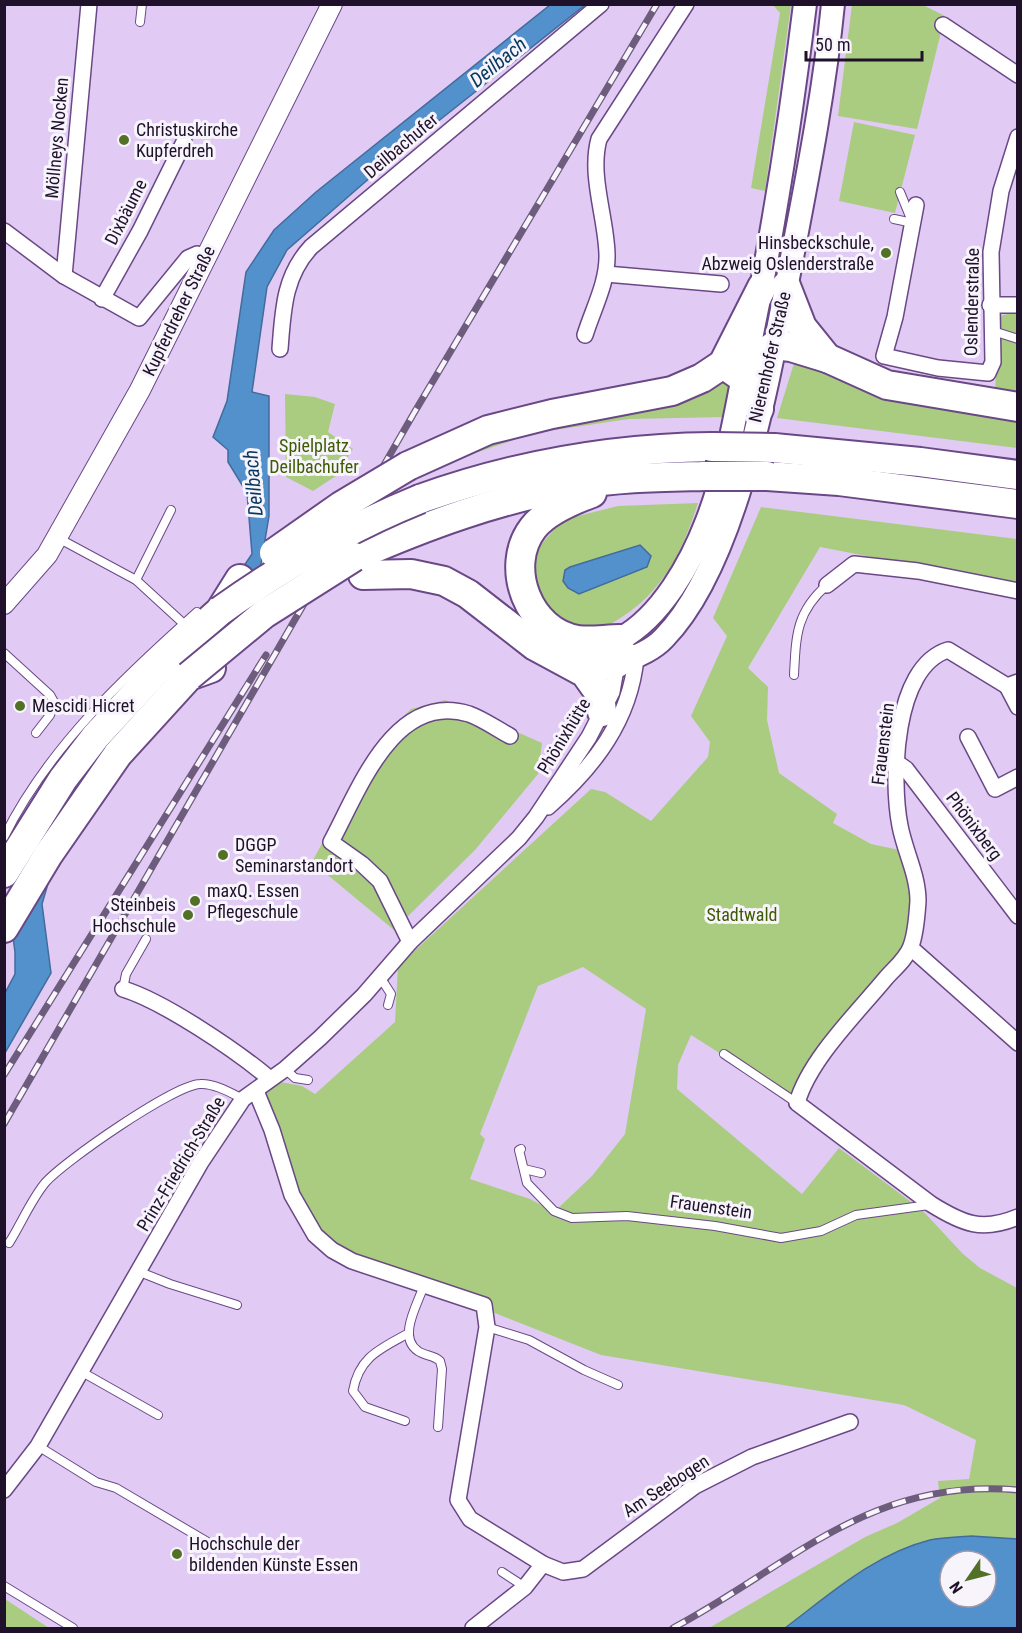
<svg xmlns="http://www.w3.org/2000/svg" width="1022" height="1633" font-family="'Roboto Condensed',sans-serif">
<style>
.green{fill:#a9cc80;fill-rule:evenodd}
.water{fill:#5291cc;stroke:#436b9c;stroke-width:1.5;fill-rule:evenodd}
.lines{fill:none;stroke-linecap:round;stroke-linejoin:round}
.service-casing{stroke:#6a4886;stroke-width:10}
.minor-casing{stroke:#6a4886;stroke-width:18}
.tertiary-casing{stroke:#6a4886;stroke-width:22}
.secondary-casing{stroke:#6a4886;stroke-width:26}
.motorway-casing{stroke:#6a4886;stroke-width:32}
.service{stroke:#fff;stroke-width:8}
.minor{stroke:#fff;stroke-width:15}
.tertiary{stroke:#fff;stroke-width:20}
.secondary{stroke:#fff;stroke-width:22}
.motorway{stroke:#fff;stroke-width:28}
.rail-casing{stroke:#6d5c7c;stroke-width:7}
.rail{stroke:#f8f4fc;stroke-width:4.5;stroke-dasharray:14;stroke-linecap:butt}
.motorway-bridge-casing{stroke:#6a4886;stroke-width:32;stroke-linecap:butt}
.motorway-bridge{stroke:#fff;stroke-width:28}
.poi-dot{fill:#527126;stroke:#f8f4fc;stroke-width:2}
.labels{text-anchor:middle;stroke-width:6;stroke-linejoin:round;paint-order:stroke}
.poi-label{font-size:18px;fill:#20112b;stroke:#f8f4fc;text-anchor:start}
.street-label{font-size:18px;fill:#20112b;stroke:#f8f4fc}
.park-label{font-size:18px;fill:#3d5b02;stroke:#f8f4fc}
.water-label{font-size:20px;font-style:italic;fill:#06385f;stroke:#f8f4fc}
</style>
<rect width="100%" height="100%" fill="#e1cbf5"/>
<g class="green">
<path d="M773,5H791L765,191L751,188L780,13Z"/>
<path d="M852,5H923L945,16L917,129L838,116Z"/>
<path d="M854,122L915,135L895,213L839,201Z"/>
<path d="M1017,312V448L777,418L796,357L994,413L999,316Z"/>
<path d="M718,380H731L725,417L629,419L534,433L416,473L433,460Z"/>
<path d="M285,394L315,397L335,404L328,432L353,449L336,476L313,491L286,477Z"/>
<path d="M698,503C678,565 654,606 592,633L564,623L538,599L533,554L562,520L618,506Z"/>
<path d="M761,507L1017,539V585L820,547L748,668L768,687L767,720L779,773L837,814L833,823L871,844L904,851L912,875L908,948L795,1101L691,1035L678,1065L677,1089L802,1194L839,1148L923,1211L963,1254L980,1268L1017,1288V1539L1011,1538L860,1571L785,1628H709L865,1537L897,1523L940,1498L938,1481L969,1479L976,1440L904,1405L601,1355L472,1304L355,1264L307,1219L257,1091L270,1080L302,1086L315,1094L395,1022L398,966L591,789L605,792L651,821L708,757L710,742L691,716L727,636L713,618ZM583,967L646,1009L625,1134L592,1176L554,1212L530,1199L470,1179L485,1139L480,1134L538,986Z"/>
<path d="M445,700L542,743L538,774L475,850L394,930L312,862L374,746L411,709Z"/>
<path d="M5,1599L49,1628H5Z"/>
</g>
<g class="water">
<path d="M550,5H585L403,149L287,250L267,287L252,392L269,396V516L256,594L199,658L52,870L42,904L51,973L5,1053V993L15,974V952L8,899L34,847L119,723L185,653L252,554L247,493L228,462V450L213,437L227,401L246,272L274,230L316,192Z"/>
<path d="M640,545L651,556L647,567L579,594L568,588L563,581L565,570L570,567Z"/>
<path d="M971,1536L1017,1539V1628H785C829,1595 874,1554 930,1540C943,1537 958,1537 971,1536ZM950,1561H986V1597H950Z"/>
</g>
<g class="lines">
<g class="service-casing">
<g id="service">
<path d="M140,22L142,4"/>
<path d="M900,192L911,219"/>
<path d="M894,219L913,223"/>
<path d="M993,331L1018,339"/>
<path d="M58,538L136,580L184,624"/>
<path d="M136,580L171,510"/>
<path d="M4,653L50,695L54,702L50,715L36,733"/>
<path d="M794,675C796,636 796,612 827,585"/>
<path d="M4,837C48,748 124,677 197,612"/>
<path d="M380,977L391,994L388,1005"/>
<path d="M123,989L126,974L146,939"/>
<path d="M724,1054L797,1103"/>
<path d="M285,1069L295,1078L308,1080"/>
<path d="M521,1149L519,1150L527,1183L554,1211L572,1218L627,1216L715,1226L781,1238L821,1231L856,1215L929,1205"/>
<path d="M524,1169L541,1173"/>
<path d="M9,1243C21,1224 31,1200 45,1183C63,1162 174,1085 200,1084C214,1083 231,1093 243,1099"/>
<path d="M140,1272L170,1284L237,1305"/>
<path d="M424,1285C418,1304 397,1337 418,1351C425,1356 434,1355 440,1361L442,1369L438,1427"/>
<path d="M487,1327L529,1340L584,1370L618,1385"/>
<path d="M82,1372L158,1415"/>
<path d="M405,1421L365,1407L353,1391C359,1357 380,1349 407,1334"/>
<path d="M38,1446L96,1482L116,1488L211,1544"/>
<path d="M502,1572L525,1587"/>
<path d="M4,1586L73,1628"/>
</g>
</g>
<g class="minor-casing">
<g id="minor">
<path d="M943,25L1018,75"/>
<path d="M916,205L895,317L884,356L938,368L988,373L993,362L991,252L1001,191L1018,137"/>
<path d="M4,231L64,276L139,318L188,258L197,254L206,256"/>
<path d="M606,274L721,284"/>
<path d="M64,276L89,4"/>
<path d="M102,299L140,231L184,142"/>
<path d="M990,305H1018"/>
<path d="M585,335C593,309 608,282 607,254C606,217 589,175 599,139L686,4"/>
<path d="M280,349C283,310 284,276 311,247L601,4"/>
<path d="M827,585L854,564L918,571L1018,591"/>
<path d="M1018,682L1007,686L948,650C893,667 891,780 900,826C905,852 918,875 918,901C917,916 916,933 911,946C907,958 894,969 886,978C857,1013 809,1060 797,1103L931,1204C963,1224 982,1232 1018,1217"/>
<path d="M1007,686L1018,707"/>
<path d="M968,737L995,789L1018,777"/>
<path d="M896,762L906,769L1018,916"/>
<path d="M548,807C594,767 630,720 636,658L632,652"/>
<path d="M410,942L380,881L362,864L331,842C359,790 394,691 469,714C483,719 497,729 510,736"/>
<path d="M911,948L1018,1043"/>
<path d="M123,989C163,1001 237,1051 270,1079"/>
<path d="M256,1091L272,1130L292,1195L315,1235L332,1250L352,1261L484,1305L487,1327L458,1500L470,1519L543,1564L563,1572L583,1569L695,1486L752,1457L850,1422"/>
<path d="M4,1490L38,1446L201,1162L243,1099L285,1069L320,1038L364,995L410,942L519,838L536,817L589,737L612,692L618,658"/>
<path d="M473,1628L525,1587L543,1564"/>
</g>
</g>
<g class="tertiary-casing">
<path id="tertiary" d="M4,604L47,555L140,390L332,4"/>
</g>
<g class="secondary-casing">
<g id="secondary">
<path d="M620,639C661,617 691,563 707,521C727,469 734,420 745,367C771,247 790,126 805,4"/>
<path d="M617,663C634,658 652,651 664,638C738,562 769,375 789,273C806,184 824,95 833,4"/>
</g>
</g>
<g class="motorway-casing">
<g id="motorway">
<path d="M786,286L802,327L827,358L887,385L1018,407"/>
<path d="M723,364L743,378L759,409"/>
<path d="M745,368L775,345L791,347L827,358"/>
<path d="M774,448L920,462L1018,475"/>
<path d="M408,466L488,430L552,414L672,391L702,378L723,364L762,287"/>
<path d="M767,476L839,481L1018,504"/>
<path d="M592,493C573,500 546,511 533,528C503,567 529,633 578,640C591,642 606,639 620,639"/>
<path d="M420,499C515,465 611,448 712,447"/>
<path d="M354,557C427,525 498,499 577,485C619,477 662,477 705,476"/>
<path d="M363,575L411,574L444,581L468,594L535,646L585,673L600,694L602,712"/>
<path d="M570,662L599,666L617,663"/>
<path d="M4,873L63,779L96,736L173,653L220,611L240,579"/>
<path d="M4,928L48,855L118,754L189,676L211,668"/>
</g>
</g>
<use href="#service" class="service"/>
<use href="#minor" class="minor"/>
<use href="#tertiary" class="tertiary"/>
<use href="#secondary" class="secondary"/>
<use href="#motorway" class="motorway"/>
<g class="rail-casing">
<g id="rail">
<path d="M4,1075L266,655"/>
<path d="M4,1124L414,413L657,4"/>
<path d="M673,1628C791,1565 871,1477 1018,1490"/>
</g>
</g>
<use href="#rail" class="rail"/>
<g class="motorway-bridge-casing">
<g id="motorway-bridge">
<path d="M712,447L774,448"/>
<path d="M705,476H767"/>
<path d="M274,553L341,506L408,466"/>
<path d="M220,611C283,566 348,528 420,499"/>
<path d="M189,676L264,614L354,557"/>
</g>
</g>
<use href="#motorway-bridge" class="motorway-bridge"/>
</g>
<g class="poi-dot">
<circle cx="124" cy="140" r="6"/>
<circle cx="886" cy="253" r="6"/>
<circle cx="20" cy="706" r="6"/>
<circle cx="223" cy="855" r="6"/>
<circle cx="195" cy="901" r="6"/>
<circle cx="188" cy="915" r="6"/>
<circle cx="177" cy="1554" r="6"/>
</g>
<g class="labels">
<g class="poi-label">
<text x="136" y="136">Christuskirche<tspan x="136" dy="21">Kupferdreh</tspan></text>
<text x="874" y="249" text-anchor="end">Hinsbeckschule,<tspan x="874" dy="21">Abzweig Oslenderstraße</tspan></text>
<text x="32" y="712">Mescidi Hicret</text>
<text x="235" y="851">DGGP<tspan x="235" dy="21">Seminarstandort</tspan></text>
<text x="207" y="897">maxQ. Essen<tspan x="207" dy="21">Pflegeschule</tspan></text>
<text x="176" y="911" text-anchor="end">Steinbeis<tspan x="176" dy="21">Hochschule</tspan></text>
<text x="189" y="1550">Hochschule der<tspan x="189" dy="21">bildenden Künste Essen</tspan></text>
</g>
<g class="street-label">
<text transform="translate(57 138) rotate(-85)" y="6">Möllneys Nocken</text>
<text transform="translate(401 146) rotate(-40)" y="6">Deilbachufer</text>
<text transform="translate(126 212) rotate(-63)" y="6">Dixbäume</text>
<text transform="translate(972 302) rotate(-89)" y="6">Oslenderstraße</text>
<text transform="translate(179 311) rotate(-64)" y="6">Kupferdreher Straße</text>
<text transform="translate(770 357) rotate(-77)" y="6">Nierenhofer Straße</text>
<text transform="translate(564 736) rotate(-59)" y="6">Phönixhütte</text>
<text transform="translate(883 744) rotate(-83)" y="6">Frauenstein</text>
<text transform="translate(974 826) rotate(53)" y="6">Phönixberg</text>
<text transform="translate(181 1164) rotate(-59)" y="6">Prinz-Friedrich-Straße</text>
<text transform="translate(711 1207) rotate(8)" y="6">Frauenstein</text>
<text transform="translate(666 1486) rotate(-33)" y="6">Am Seebogen</text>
</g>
<g class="park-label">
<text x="314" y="452">Spielplatz<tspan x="314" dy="21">Deilbachufer</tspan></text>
<text x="742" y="921">Stadtwald</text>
</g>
<g class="water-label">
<text transform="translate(498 62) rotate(-39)" y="7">Deilbach</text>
<text transform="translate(253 483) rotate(-95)" y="7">Deilbach</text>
</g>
</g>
<rect width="1022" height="1633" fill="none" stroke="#20112b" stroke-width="12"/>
<g transform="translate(968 1579) rotate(235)"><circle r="28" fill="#f8f4fc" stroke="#a299a8" stroke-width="1.5"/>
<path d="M0-4.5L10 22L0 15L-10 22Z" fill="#527126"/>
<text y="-9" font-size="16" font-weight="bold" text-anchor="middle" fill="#20112b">N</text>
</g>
<path d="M806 51v9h116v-9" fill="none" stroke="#20112b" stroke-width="3"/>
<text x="815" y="51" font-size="18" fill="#20112b" stroke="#f8f4fc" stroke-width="4.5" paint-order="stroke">50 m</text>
</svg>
